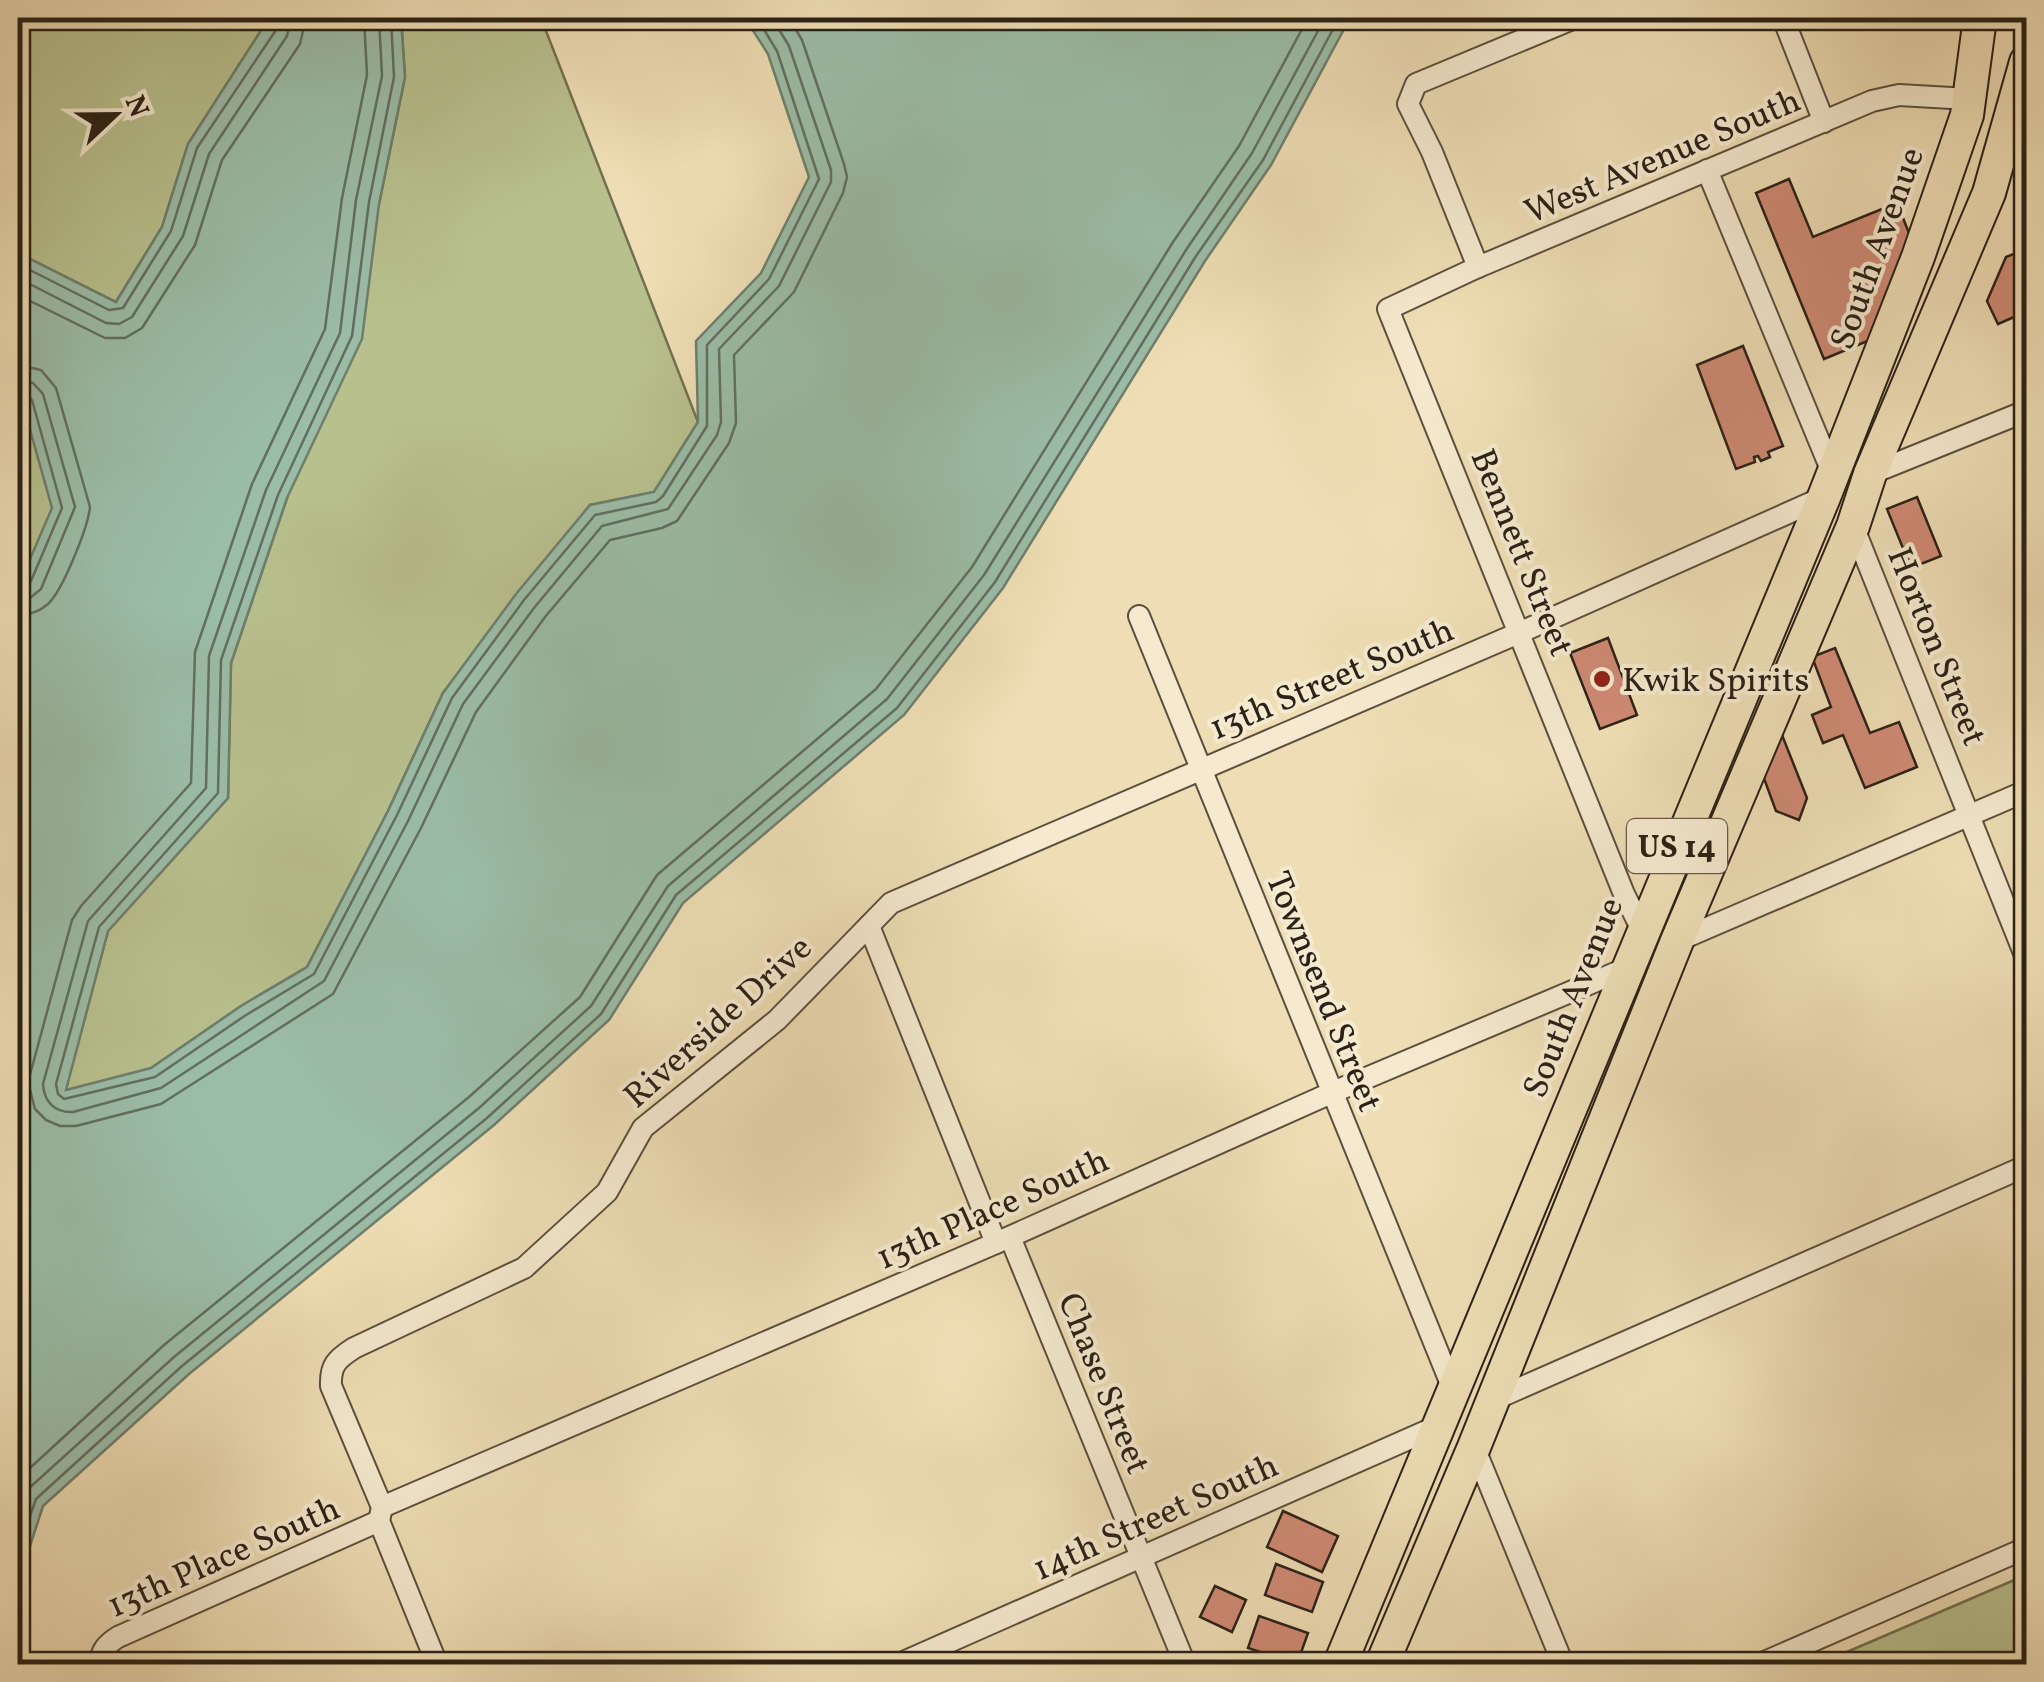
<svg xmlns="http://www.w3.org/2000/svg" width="2044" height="1682" font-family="Vollkorn,serif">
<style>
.green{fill:#b8c18e;stroke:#717152;stroke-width:2.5}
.water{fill:#9bbda8;stroke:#6e7f6e;stroke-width:2.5}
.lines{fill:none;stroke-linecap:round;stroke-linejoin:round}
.shore{stroke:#626f60;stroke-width:2.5}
.building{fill:#cf8a74;stroke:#2a2117;stroke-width:2.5}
.minor-casing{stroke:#5b503e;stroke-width:24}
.trunk-casing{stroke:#2a2117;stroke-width:36}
.minor{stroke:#f5eacf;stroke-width:20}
.trunk{stroke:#efdeb5;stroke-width:32}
.poi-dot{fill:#8f2418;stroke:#f5eacf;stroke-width:4}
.labels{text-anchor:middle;stroke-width:8;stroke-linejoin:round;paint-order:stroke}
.shield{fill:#f5eacf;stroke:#675d4e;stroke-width:2.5}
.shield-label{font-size:32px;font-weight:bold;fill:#2a2117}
.street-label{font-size:35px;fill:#2a2117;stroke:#f5eacf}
.poi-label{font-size:35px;fill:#2a2117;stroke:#f5eacf;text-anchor:start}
</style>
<rect width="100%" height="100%" fill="#efdeb5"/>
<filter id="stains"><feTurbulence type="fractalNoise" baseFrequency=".002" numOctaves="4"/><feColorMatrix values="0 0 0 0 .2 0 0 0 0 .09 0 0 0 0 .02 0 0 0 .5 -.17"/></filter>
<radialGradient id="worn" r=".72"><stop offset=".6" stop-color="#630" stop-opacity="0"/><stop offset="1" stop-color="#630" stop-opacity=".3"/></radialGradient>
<g class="green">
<path d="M18,18H269L188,144L162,227L116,302L18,253Z"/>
<path d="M401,18H541L698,422L654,492L590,505L443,693L388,811L307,967L241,1006L150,1069L65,1091L108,931L228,798L231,663L287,498L379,204L405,77Z"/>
<path d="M18,387L53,508L18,587Z"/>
<path d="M2026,1575V1664H1819Z"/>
</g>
<path class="water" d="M269,18H401L405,77L379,204L362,339L287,498L231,663L228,798L108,931L66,1090L151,1068L241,1006L307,967L388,811L443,693L516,594L590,505L654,492L698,422L696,341L761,273L809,177L768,54L745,18H1350L1271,165L1205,261L1003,588L904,715L683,903L609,1020L494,1125L189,1374L43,1506L18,1583V587L52,508L18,387V253L116,302L162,227L188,144Z"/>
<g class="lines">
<g class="shore">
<path d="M364,18L367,75L342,198L325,329L252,484L195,652L191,783L81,906L72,920L28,1082L35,1109L46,1120L60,1126H76L161,1104L333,994L421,828L476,712L545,617L610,540L662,528L677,521L729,443L736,423L734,355L794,292L843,193L847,177L844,164L802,40L789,18"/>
<path d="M379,18L382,76L356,200L340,333L266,490L209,656L206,788L88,921L43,1084C44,1102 55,1113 73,1112L161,1088L324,981L408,821L463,704L534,608L602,526L668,509L717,435L721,422L719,349L779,286L831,182V170L789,46L772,18"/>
<path d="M391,18L394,77L369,202L352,336L278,495L221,660L218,793L99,927L56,1084L58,1094L64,1099L155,1077L246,1015L314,974L397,815L452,698L524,600L595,515L656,502L663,496L707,426V345L769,279L819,179L777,51L757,18"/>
<path d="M18,264L109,310L123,308L171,231L197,148L276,30L278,18"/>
<path d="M18,278L106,323L119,324L132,317L183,236L209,154L287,36L291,18"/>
<path d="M18,295L105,338H125L142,328L195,245L222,160L300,44L306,18"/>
<path d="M18,365L41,370L56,388L90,507C88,527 63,590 48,604C39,612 29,615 18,615"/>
<path d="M18,380L33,383L43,394L75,507L41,589L30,598L18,600"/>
<path d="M18,392L27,394L32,400L62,508L31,581L25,587H18"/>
<path d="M18,1479L164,1345L469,1097L580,997L657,875L876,689L972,567L1173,242L1239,146L1308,18"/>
<path d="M18,1510L27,1490L174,1357L479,1108L591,1006L668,886L887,699L984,575L1186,250L1252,153L1325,18"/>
<path d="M18,1550L36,1499L182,1366L487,1118L601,1014L676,895L897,708L995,582L1196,256L1263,160L1339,18"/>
</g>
</g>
<g class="building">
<path d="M1789,179L1813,237L1897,203L1911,238L1870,340L1824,359L1756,193Z"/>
<path d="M2026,249V349L2014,317L1998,324L1987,301L2006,257Z"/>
<path d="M1743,346L1783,446L1768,452L1770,457L1761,461L1758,456L1754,457L1755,462L1736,469L1697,365Z"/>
<path d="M1917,497L1941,556L1911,568L1887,509Z"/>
<path d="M1608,638L1637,715L1600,729L1570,653Z"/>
<path d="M1835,648L1870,733L1899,722L1917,767L1865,788L1843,735L1823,743L1812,715L1831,707L1812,657Z"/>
<path d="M1780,730L1807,798L1799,820L1776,811L1762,773Z"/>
<path d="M1283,1511L1338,1536L1322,1572L1267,1547Z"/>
<path d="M1276,1564L1323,1582L1312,1612L1265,1595Z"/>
<path d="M1215,1586L1246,1600L1232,1632L1200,1617Z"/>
<path d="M1259,1616L1308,1633L1297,1664L1248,1648Z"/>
<path d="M1232,1654L1259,1664H1228Z"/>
</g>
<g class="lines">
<g class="minor-casing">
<g id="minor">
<path d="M1783,18L1824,122"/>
<path d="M1707,170L1832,472"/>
<path d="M1478,267L1432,152L1408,104L1416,84L1575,18"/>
<path d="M1870,474L2026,411"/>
<path d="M1853,526L2026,958"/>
<path d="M1139,616L1453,1389"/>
<path d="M869,926L996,1243"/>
<path d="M1642,930L1624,894L1388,309L1478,267L1872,101L1899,95L1969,99"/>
<path d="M1677,941L2026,791"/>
<path d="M1010,1237L1185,1664"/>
<path d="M1493,1400L2026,1166"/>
<path d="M1474,1447L1563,1664"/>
<path d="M382,1507L996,1243L1331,1093L1627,968"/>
<path d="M101,1664C100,1651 107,1644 118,1637L379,1521"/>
<path d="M437,1664L379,1521L382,1507L331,1386C330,1365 337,1359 354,1348L524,1268L607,1192L643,1128L777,1020L891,903L1521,632L1824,497"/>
<path d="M899,1664L1438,1426"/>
<path d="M1760,1664L2026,1548"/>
</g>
</g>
<g class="trunk-casing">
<g id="trunk">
<path d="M1340,1664L1824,497L1918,257L1967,115L1980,18"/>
<path d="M1382,1664L1474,1447L1677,941L1853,526L1870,474L1989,193L2026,62"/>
</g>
</g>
<use href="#minor" class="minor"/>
<use href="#trunk" class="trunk"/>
</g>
<circle class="poi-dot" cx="1602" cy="679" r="10"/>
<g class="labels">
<rect class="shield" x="1627" y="819" width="100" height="54" rx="8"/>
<g class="shield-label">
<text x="1677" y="857">US 14</text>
</g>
<g class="street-label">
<text transform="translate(1662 155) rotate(-23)" y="12">West Avenue South</text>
<text transform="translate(1876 248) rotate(-70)" y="12">South Avenue</text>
<text transform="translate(1523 552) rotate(68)" y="12">Bennett Street</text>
<text transform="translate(1938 646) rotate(68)" y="12">Horton Street</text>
<text transform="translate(1331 678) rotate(-23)" y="12">13th Street South</text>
<text transform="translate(1325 991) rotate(68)" y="12">Townsend Street</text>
<text transform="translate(1572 997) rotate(-68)" y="12">South Avenue</text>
<text transform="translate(717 1021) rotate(-42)" y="12">Riverside Drive</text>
<text transform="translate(992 1208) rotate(-24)" y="12">13th Place South</text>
<text transform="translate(1105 1383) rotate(68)" y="12">Chase Street</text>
<text transform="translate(1155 1516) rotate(-24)" y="12">14th Street South</text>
<text transform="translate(223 1556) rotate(-24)" y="12">13th Place South</text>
</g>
<g class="poi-label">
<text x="1622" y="691">Kwik Spirits</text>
</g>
</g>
<rect width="2044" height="1682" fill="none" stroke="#efdeb5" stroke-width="60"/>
<rect x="20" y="20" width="2004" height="1642" fill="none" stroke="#2a2117" stroke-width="5"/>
<rect x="30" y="30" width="1984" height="1622" fill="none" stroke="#2a2117" stroke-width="2.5"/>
<g transform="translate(115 115) rotate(68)" stroke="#f5eacf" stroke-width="8" paint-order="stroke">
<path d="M0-8L18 38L0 25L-18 38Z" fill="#2a2117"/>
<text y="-15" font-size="28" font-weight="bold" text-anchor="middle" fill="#2a2117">N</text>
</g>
<rect width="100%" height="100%" filter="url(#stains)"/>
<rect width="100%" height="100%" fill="url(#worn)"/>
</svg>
